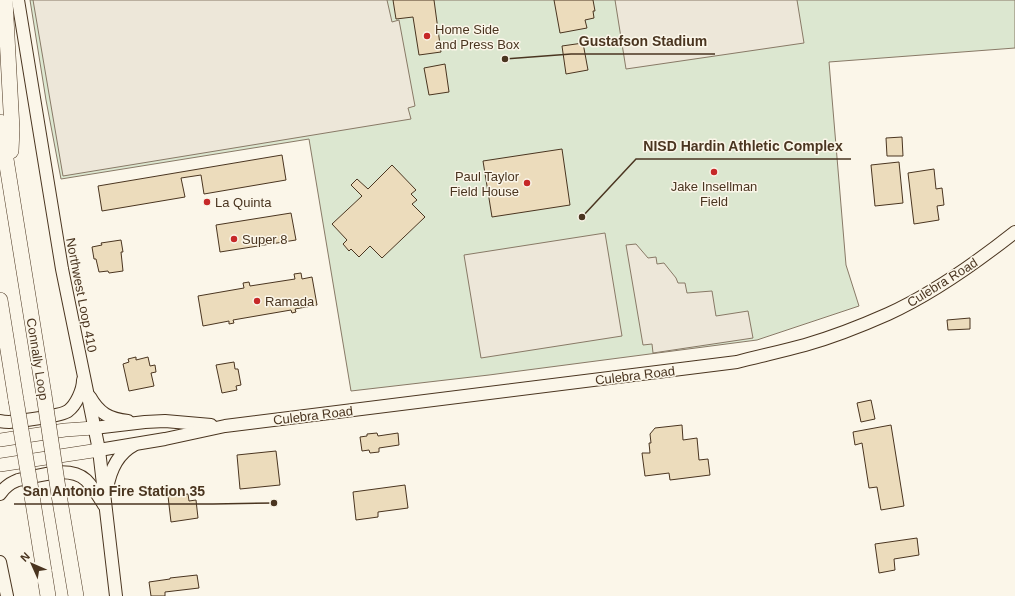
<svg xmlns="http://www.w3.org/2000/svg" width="1015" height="596" font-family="Arial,sans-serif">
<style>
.green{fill:#dce7d0;stroke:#887966}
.parking{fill:#ede7d9;stroke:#887966}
.building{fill:#ecdcbc;stroke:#4a3520}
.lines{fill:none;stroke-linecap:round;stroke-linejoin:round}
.secondary-casing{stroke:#4a3520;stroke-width:14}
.primary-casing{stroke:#4a3520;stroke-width:14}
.motorway-casing{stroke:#4a3520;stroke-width:16}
.secondary{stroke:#fbf6e9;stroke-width:12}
.primary{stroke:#fbf6e9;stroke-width:13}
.motorway{stroke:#fbf6e9;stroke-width:15}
.motorway-bridge-casing{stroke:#4a3520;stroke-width:16;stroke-linecap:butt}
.motorway-bridge{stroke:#fbf6e9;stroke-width:15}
.poi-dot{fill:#c62828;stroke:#fbf6e9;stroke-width:1.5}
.labels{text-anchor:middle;stroke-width:3;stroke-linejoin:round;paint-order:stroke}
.poi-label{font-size:13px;fill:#4a3520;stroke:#fbf6e9;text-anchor:start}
.street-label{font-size:13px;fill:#4a3520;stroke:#fbf6e9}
.leader{fill:none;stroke:#4a3520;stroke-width:1.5}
.callout-dot{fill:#4a3520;stroke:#fbf6e9;stroke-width:1.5}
.callout-label{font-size:14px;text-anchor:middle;font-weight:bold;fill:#4a3520;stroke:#fbf6e9;stroke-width:3;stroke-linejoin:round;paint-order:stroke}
</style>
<rect width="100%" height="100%" fill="#fbf6e9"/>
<path class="green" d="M30,0H1015V48L829,62L846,265L859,306L757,340L489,375L351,391L309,139L61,179L46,100Z"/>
<g class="parking">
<path d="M33,0H387L392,22L399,20L415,106L408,108L411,119L63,176Z"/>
<path d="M615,0H797L804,43L626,69Z"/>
<path d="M605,233L622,336L481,358L464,255Z"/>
<path d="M636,244L648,258L656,257L657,264L664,263L676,278L678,283H685L687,293L712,291L716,316L748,311L753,338L653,353L652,344L643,345L626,245Z"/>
</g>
<g class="building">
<path d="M393,0H434L441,52L419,55L413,17L396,19Z"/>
<path d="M554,0H593L595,11H593L594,18L585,20L587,28L560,33Z"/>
<path d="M583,43L588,70L566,74L562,46Z"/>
<path d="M445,64L449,92L429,95L424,68Z"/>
<path d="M902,137L903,156H887L886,138Z"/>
<path d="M562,149L570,205L492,217L483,161Z"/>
<path d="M282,155L286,180L204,194L201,175L181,178L185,197L102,211L98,186Z"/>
<path d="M899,162L903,203L875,206L871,165Z"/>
<path d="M392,165L416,190L411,194L417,200L412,204L425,217L382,258L370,246L359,257L351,249L349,251L343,244L347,240L332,224L362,196L351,185L357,179L368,189Z"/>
<path d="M934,169L936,189L942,188L944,205L937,206L939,220L914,224L908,173Z"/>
<path d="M291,213L296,240L220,252L216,225Z"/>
<path d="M121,240L123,252H121L123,271L109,273L108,271L99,272L96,259H94L92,247L102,245L101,243Z"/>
<path d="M301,273L302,279L312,277L317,305L295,309L296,312L292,313L291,310L233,320L234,323L229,324V321L203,326L198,296L244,288L243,283L249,282L250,286L295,279L294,274Z"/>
<path d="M970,318V329L948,330L947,320Z"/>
<path d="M136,357V360L148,357L150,366L155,365L156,372L151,373L154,386L129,391L123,364L129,362L128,359Z"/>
<path d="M234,362L235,369H238L241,385L236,386L237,390L222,393L216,365Z"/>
<path d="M871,400L875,419L861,422L857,403Z"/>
<path d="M682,425L683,440L697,438L699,460L708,459L710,475L670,480L669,473L645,476L642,453H650L649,443H651L650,434L655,428Z"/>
<path d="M891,425L904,506L881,510L877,487L869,488L862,443L855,445L853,432Z"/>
<path d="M377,433L378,436L398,433L399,445L379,448V452L370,453L369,450L362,451L360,437L367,436V434Z"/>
<path d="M276,451L280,485L240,489L237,455Z"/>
<path d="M405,485L408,508L378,512V517L356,520L353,492Z"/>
<path d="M188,494L189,501L196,500L198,518L171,522L168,496Z"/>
<path d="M917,538L919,555L894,559L895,570L879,573L875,544Z"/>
<path d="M197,575L199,588L165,592V596H151L149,582L170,579V578Z"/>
</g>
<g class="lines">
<g class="secondary-casing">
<g id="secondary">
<path d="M18,0L62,269L99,450L116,596"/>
<path d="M90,397C99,413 109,419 128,421"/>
<path d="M0,421C3,422 6,422 9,422C20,421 61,416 68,411C76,405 83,390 83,380"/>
<path d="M94,428L145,422L165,421L211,425"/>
<path d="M99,450L165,439L225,426L737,362C760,356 783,351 805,345C833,337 861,326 888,314C932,294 977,262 1015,232"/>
<path d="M107,489C110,471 117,454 134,445"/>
<path d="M0,494C4,488 10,483 18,480C38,476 69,465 86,480C93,487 99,497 104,505"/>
<path d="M0,562L7,596"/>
</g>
</g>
<g class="primary-casing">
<g id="primary">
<path d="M0,440L65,430L94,428"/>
<path d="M0,465L99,450"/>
</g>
</g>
<g class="motorway-casing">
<g id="motorway">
<path d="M5,0L12,129L11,151"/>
<path d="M0,122L44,395"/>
<path d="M0,300L16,400"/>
<path d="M59,495L76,596"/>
<path d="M32,496L48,596"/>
</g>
</g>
<use href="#secondary" class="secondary"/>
<use href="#primary" class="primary"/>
<use href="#motorway" class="motorway"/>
<g class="motorway-bridge-casing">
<g id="motorway-bridge">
<path d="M44,395L59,495"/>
<path d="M16,400L32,496"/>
</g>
</g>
<use href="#motorway-bridge" class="motorway-bridge"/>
</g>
<g class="poi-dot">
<circle cx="427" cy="36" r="4"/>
<circle cx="714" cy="172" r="4"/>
<circle cx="527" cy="183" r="4"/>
<circle cx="207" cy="202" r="4"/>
<circle cx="234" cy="239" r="4"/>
<circle cx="257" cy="301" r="4"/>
</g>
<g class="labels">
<g class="poi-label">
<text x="435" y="34">Home Side<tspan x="435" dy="15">and Press Box</tspan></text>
<text x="519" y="181" text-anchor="end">Paul Taylor<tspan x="519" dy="15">Field House</tspan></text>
<text x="714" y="191" text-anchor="middle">Jake Insellman<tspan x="714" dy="15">Field</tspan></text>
<text x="215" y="207">La Quinta</text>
<text x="242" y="244">Super 8</text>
<text x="265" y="306">Ramada</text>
</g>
<g class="street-label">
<text transform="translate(942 282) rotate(-32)" y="5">Culebra Road</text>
<text transform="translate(82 295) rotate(79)" y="5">Northwest Loop 410</text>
<text transform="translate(38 359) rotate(81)" y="5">Connally Loop</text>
<text transform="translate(635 375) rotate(-7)" y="5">Culebra Road</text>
<text transform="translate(313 415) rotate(-7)" y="5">Culebra Road</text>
</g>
</g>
<path class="leader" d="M505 59L571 54H715M582 217L636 159H851M274 503L213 504H14"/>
<g class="callout-dot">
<circle cx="505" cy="59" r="4"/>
<circle cx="582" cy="217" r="4"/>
<circle cx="274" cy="503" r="4"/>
</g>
<g class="callout-label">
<text x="643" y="46">Gustafson Stadium</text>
<text x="743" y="151">NISD Hardin Athletic Complex</text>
<text x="114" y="496">San Antonio Fire Station 35</text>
</g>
<g transform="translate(32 564) rotate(315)" stroke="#fbf6e9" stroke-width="3" paint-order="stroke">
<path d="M0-3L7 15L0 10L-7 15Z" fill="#4a3520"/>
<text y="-6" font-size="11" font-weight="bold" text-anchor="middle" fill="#4a3520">N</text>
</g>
</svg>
